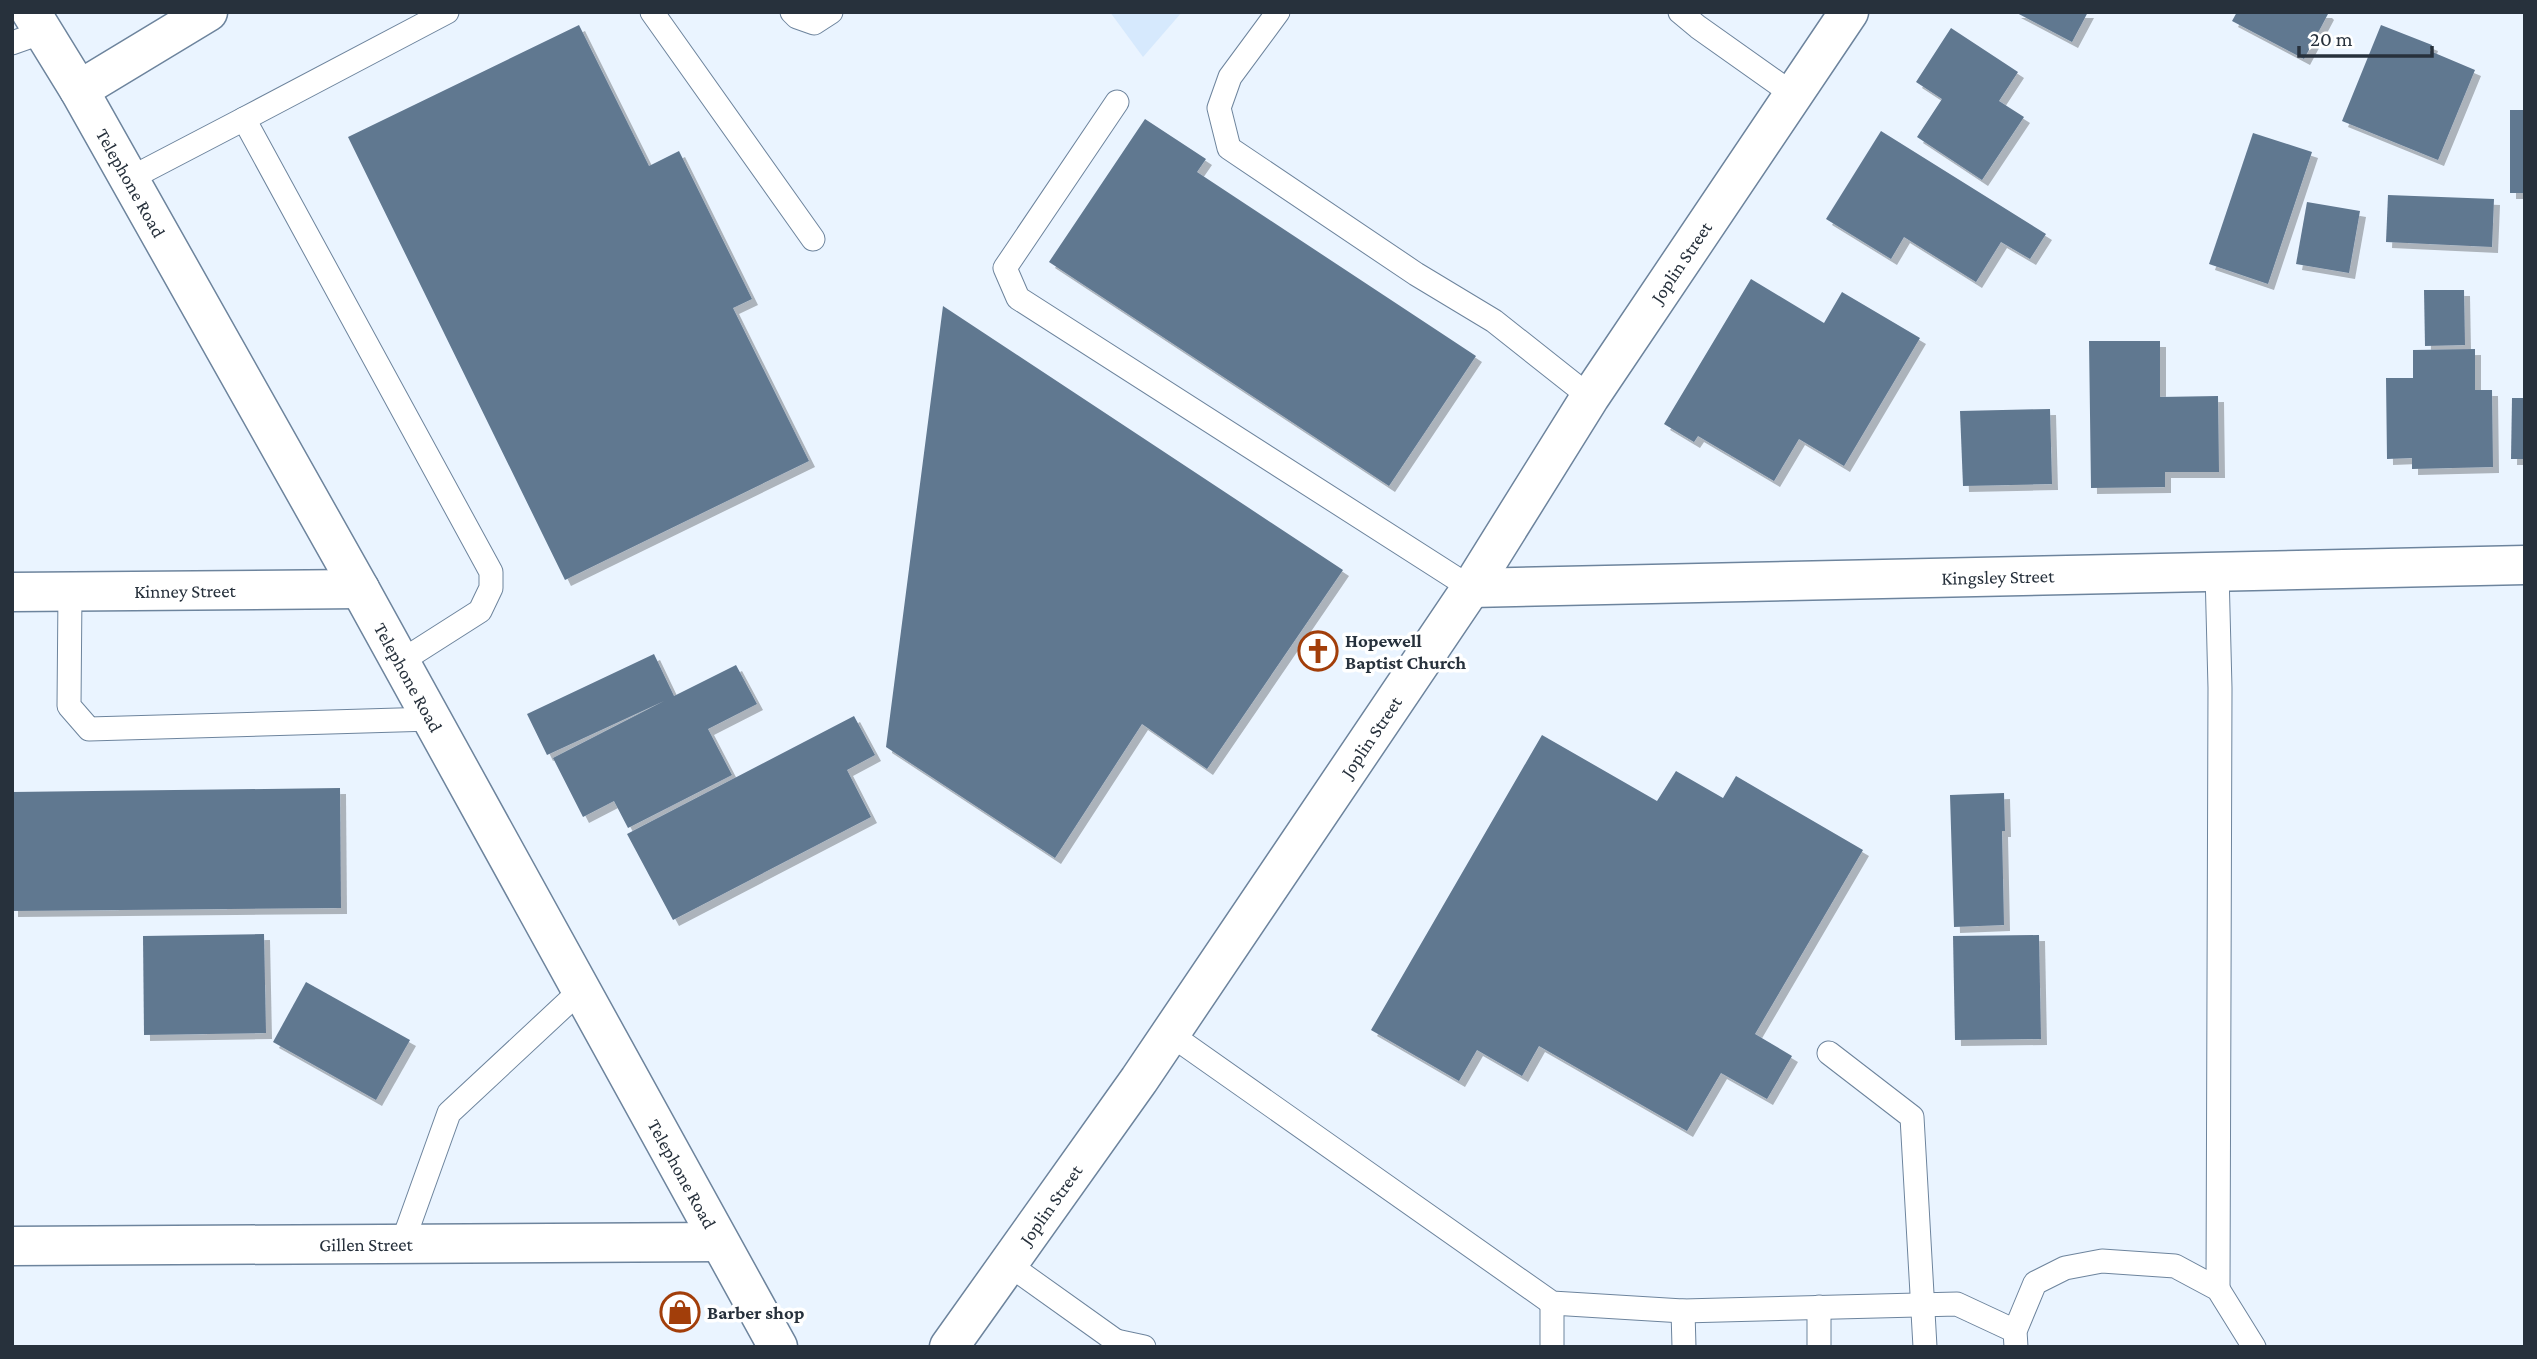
<svg xmlns="http://www.w3.org/2000/svg" width="2537" height="1359" font-family="'Crimson Pro',serif">
<style>
.built{fill:#d6e9fd}
.building{fill:#617890;filter:url(#shadow)}
.lines{fill:none;stroke-linecap:round;stroke-linejoin:round}
.service-casing{stroke:#6d849d;stroke-width:25}
.minor-casing{stroke:#6d849d;stroke-width:41}
.secondary-casing{stroke:#6d849d;stroke-width:41}
.service{stroke:#fff;stroke-width:23}
.minor{stroke:#fff;stroke-width:38}
.secondary{stroke:#fff;stroke-width:38}
.labels{text-anchor:middle;stroke-width:7;stroke-linejoin:round;paint-order:stroke}
.street-label{font-size:19px;fill:#27313c;stroke:#fff}
.poi-label{font-size:19px;font-weight:bold;fill:#27313c;stroke:#fff;text-anchor:start}
</style>
<defs>
<filter id="shadow"><feDropShadow dx="6" dy="6" stdDeviation="0" flood-color="#0004"/></filter>
</defs>
<rect width="100%" height="100%" fill="#eaf4ff"/>
<path class="built" d="M1110,12H1182L1143,57Z"/>
<g class="building">
<path d="M2015,12H2088L2072,42Z"/>
<path d="M2237,12H2326L2328,14L2304,59L2232,21Z"/>
<path d="M579,25L649,166L679,151L752,299L733,308L809,461L565,580L348,137Z"/>
<path d="M2381,25L2432,45L2430,51L2475,70L2438,160L2342,121Z"/>
<path d="M1951,28L2018,72L1999,101L2024,117L1982,180L1917,137L1942,99L1916,82Z"/>
<rect x="2510" y="110" width="15" height="83"/>
<path d="M1145,119L1206,159L1197,172L1476,356L1389,486L1049,262Z"/>
<path d="M1881,131L2046,234L2030,259L2001,242L1976,282L1904,237L1891,259L1826,219Z"/>
<path d="M2253,133L2312,152L2268,284L2209,264Z"/>
<path d="M2388,195L2494,199L2492,247L2386,242Z"/>
<path d="M2307,202L2360,211L2349,273L2296,264Z"/>
<path d="M1751,279L1824,323L1842,292L1920,338L1844,466L1799,439L1774,481L1698,436L1694,442L1664,424Z"/>
<path d="M2424,290H2464L2465,345L2425,346Z"/>
<path d="M943,306L1343,570L1207,769L1142,724L1055,858L886,747Z"/>
<path d="M2089,341H2160V397L2218,396L2219,472H2165V487L2091,488Z"/>
<path d="M2475,349V390H2492L2493,467L2412,469V458L2387,459L2386,378H2413V350Z"/>
<path d="M2512,398H2525V459H2511Z"/>
<path d="M2050,409L2052,484L1963,486L1960,411Z"/>
<path d="M654,654L674,696L736,665L757,704L708,729L732,775L628,828L614,801L583,817L553,758L664,701L547,755L527,714Z"/>
<path d="M854,716L875,755L847,770L871,817L673,920L627,834Z"/>
<path d="M1542,735L1657,801L1676,771L1723,798L1736,776L1863,850L1755,1034L1792,1056L1767,1099L1721,1073L1687,1131L1539,1046L1522,1076L1477,1050L1459,1081L1371,1030Z"/>
<path d="M340,788L341,908L12,911V792Z"/>
<path d="M2004,793L2005,831H2002L2004,925L1954,927L1950,795Z"/>
<path d="M264,934L266,1033L144,1035L143,936Z"/>
<path d="M2039,935L2041,1039L1955,1040L1953,936Z"/>
<path d="M306,982L410,1040L376,1100L273,1042Z"/>
</g>
<g class="lines">
<g class="service-casing">
<g id="service">
<path d="M652,12L813,239"/>
<path d="M792,12L797,17L814,23L831,12"/>
<path d="M1278,12L1230,77L1219,108L1229,148L1416,274L1494,321L1590,397"/>
<path d="M1680,12L1698,27L1794,95"/>
<path d="M12,43L43,32"/>
<path d="M1117,102L1005,268L1018,298L1471,588"/>
<path d="M244,119L447,12"/>
<path d="M129,179L244,119L491,572V588L480,611L400,662"/>
<path d="M2217,572L2220,688L2218,1289"/>
<path d="M70,592L69,706L89,729L432,719"/>
<path d="M1170,1034L1552,1303L1683,1311L1957,1304L2015,1331"/>
<path d="M1829,1053L1912,1117L1925,1347"/>
<path d="M402,1244L449,1113L581,990"/>
<path d="M1008,1264L1116,1341L1115,1347"/>
<path d="M1683,1311L1684,1347"/>
<path d="M1116,1341L1144,1347"/>
<path d="M1552,1347V1303"/>
<path d="M1819,1347V1307"/>
<path d="M2016,1347L2015,1331L2035,1283L2065,1268L2102,1261L2175,1266L2218,1289L2254,1347"/>
</g>
</g>
<g class="minor-casing">
<g id="minor">
<path d="M79,90L208,12"/>
<path id="s1" d="M1471,588L2525,565"/>
<path id="s2" d="M12,592L360,589"/>
<path id="s3" d="M12,1246L719,1242"/>
<path id="s4" d="M949,1347L1139,1080L1471,588L1590,397L1849,12"/>
</g>
</g>
<g class="secondary-casing">
<g id="secondary">
<path id="s5" d="M31,12L79,90L360,589L778,1347"/>
</g>
</g>
<use href="#service" class="service"/>
<use href="#minor" class="minor"/>
<use href="#secondary" class="secondary"/>
</g>
<defs>
<g id="church-ring" transform="scale(2.0125)"><circle r="9.5" fill="#fff" stroke="#a23e0a" stroke-width="1.5"/><path d="M-1.2-6h2.4v3.5h3.3v2.4h-3.3V6h-2.4V-.1h-3.3v-2.4h3.3Z" fill="#a23e0a"/></g>
<g id="shop-ring" transform="scale(2.0125)"><circle r="9.5" fill="#fff" stroke="#a23e0a" stroke-width="1.5"/><path d="M-5-2.5h2.3a2.7 3.5 0 0 1 5.4 0H5L5.5 6h-11ZM-1.5-2.5h3a1.5 2.3 0 0 0-3 0Z" fill="#a23e0a"/></g>
</defs>
<g fill-rule="evenodd">
<use href="#church-ring" x="1318" y="651"/>
<use href="#shop-ring" x="680" y="1312"/>
</g>
<g class="labels">
<g class="street-label">
<text dy="7" stroke="none"><textPath href="#s5" startOffset="198">Telephone Road</textPath></text>
<text dy="7" stroke="none"><textPath href="#s4" startOffset="1309">Joplin Street</textPath></text>
<text dy="7" stroke="none"><textPath href="#s1" startOffset="527">Kingsley Street</textPath></text>
<text dy="7" stroke="none"><textPath href="#s2" startOffset="173">Kinney Street</textPath></text>
<text dy="7" stroke="none"><textPath href="#s5" startOffset="765">Telephone Road</textPath></text>
<text dy="7" stroke="none"><textPath href="#s4" startOffset="742">Joplin Street</textPath></text>
<text dy="7" stroke="none"><textPath href="#s5" startOffset="1332">Telephone Road</textPath></text>
<text dy="7" stroke="none"><textPath href="#s4" startOffset="175">Joplin Street</textPath></text>
<text dy="7" stroke="none"><textPath href="#s3" startOffset="354">Gillen Street</textPath></text>
</g>
<g class="poi-label">
<text x="1345" y="647">Hopewell<tspan x="1345" dy="22">Baptist Church</tspan></text>
<text x="707" y="1319">Barber shop</text>
</g>
</g>
<rect width="2537" height="1359" fill="none" stroke="#27313c" stroke-width="28"/>
<path d="M2299 46v10h133v-10" fill="none" stroke="#27313c" stroke-width="3.5"/>
<text x="2310" y="46" font-size="21" fill="#27313c" stroke="#ffffff" stroke-width="5" paint-order="stroke">20 m</text>
</svg>
